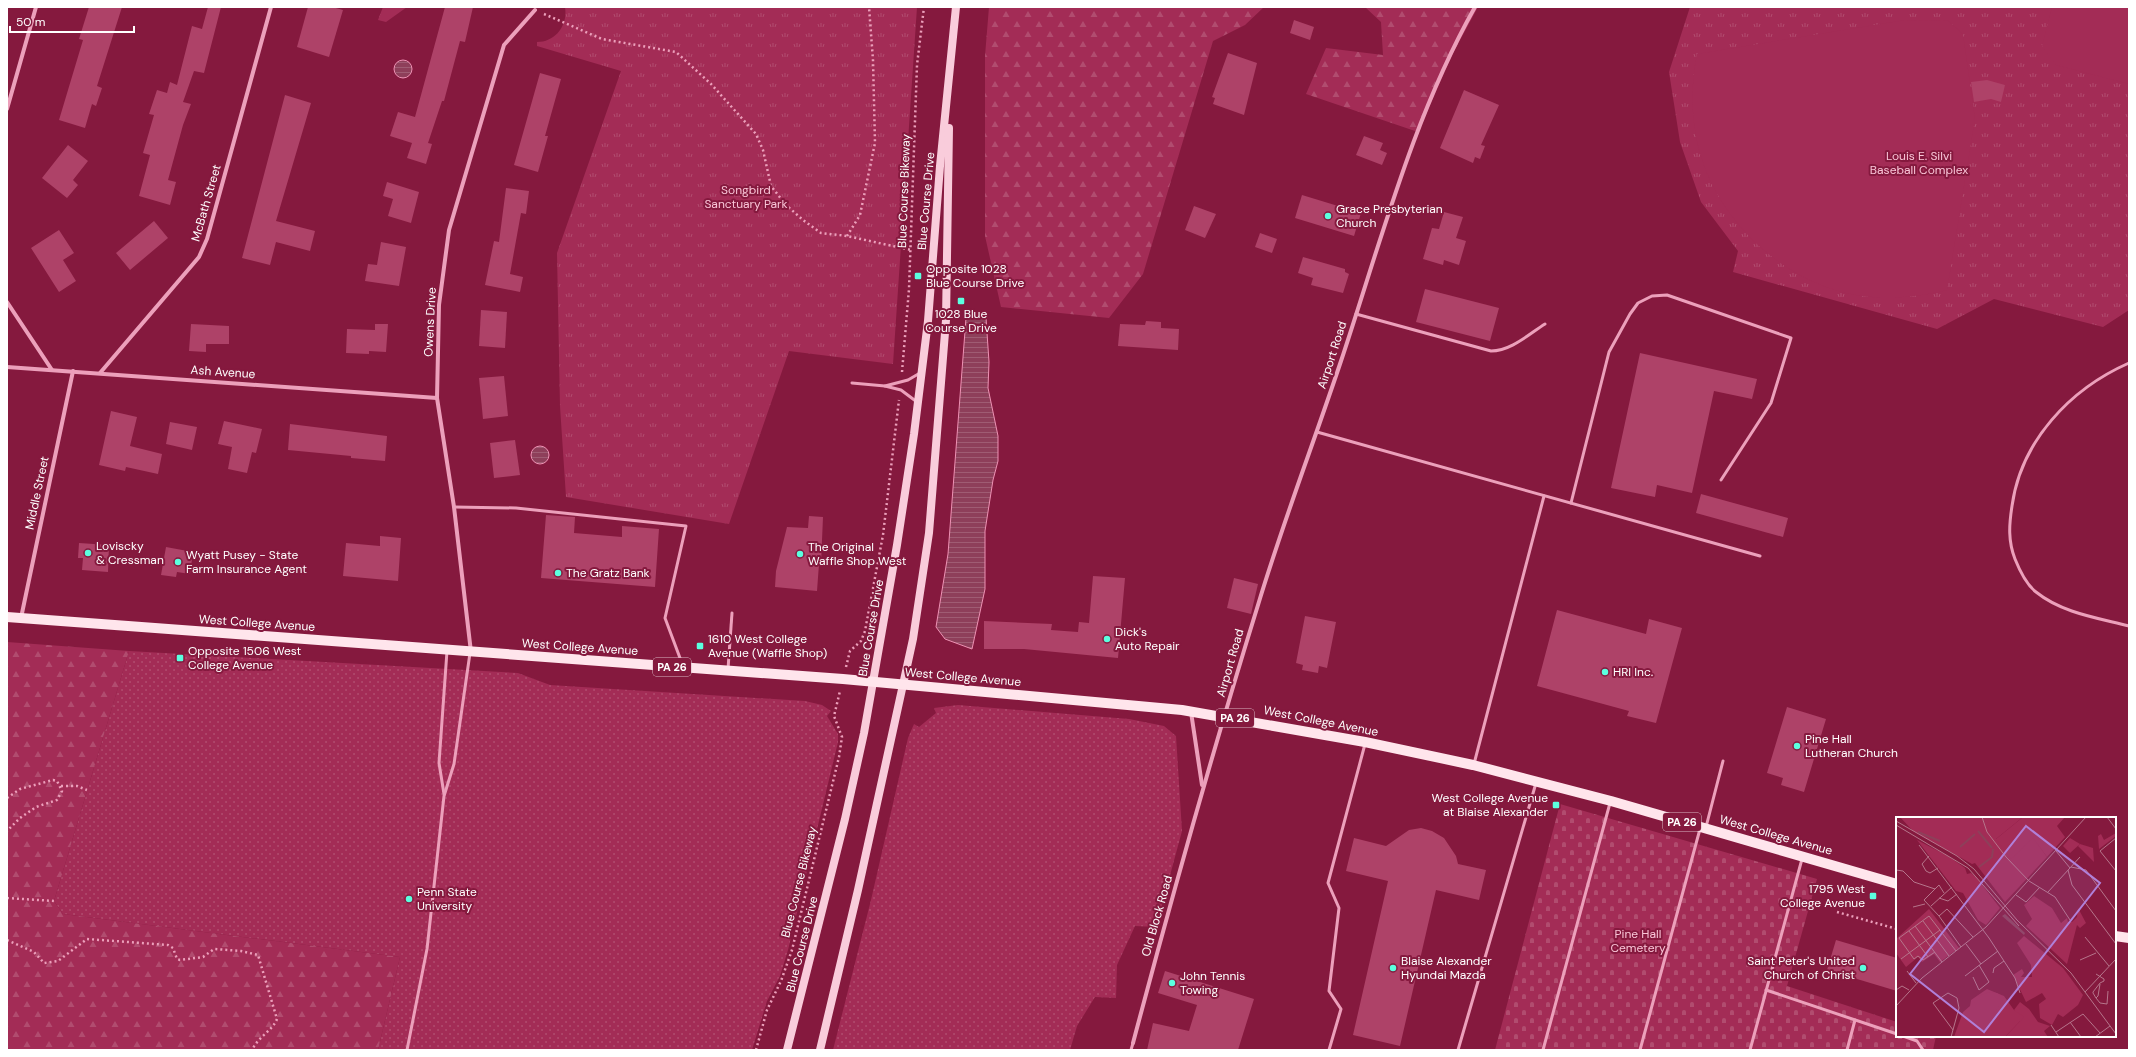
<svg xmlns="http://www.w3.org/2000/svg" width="2136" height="1057" font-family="'DM Sans',sans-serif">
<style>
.grass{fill:url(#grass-dots)}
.forest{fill:url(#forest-firs)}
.cemetery{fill:url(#cemetery-stones)}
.park{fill:url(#park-tufts)}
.garden{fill:#a32c56}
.water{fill:url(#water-rules);stroke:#ee92b4}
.building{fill:#ae4268}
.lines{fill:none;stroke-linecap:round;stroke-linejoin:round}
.path{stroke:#eca0bb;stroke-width:2.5;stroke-dasharray:2 3;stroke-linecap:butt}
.lane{stroke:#eca0bb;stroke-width:3}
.street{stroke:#eca0bb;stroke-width:4}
.secondary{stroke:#f9ccdb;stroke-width:8}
.primary{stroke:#ffe5ec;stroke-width:10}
.poi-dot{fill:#5bffdf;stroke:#85193e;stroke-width:1.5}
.labels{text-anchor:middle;stroke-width:4;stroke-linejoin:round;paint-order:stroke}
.shield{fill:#85193e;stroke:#dabac5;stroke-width:1}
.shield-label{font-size:11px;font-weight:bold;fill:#fff}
.park-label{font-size:12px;fill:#f9c5d7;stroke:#85193e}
.street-label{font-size:12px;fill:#fff;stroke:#85193e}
.poi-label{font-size:12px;fill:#fff;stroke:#85193e;text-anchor:start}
.inset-river{fill:none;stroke:#8e3f5a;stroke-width:2}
.inset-road{fill:none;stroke:#b6758b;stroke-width:1}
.view{fill:#b080d9;fill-opacity:0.15;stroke:#b080d9;stroke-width:2}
.inset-edge{fill:none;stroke:#fff;stroke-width:2}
</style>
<defs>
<pattern id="grass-dots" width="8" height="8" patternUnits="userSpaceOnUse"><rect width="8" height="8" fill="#a32c56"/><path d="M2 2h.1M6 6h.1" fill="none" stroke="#b14c6f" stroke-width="1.8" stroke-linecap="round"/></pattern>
<pattern id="forest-firs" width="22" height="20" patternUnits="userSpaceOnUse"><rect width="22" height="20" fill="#a32c56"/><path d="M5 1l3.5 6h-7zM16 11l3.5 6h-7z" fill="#b14c6f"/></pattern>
<pattern id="cemetery-stones" width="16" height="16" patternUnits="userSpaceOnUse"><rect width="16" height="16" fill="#a32c56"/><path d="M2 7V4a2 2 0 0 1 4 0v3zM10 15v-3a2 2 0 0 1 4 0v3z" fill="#b14c6f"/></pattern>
<pattern id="park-tufts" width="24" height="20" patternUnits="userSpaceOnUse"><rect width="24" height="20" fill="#a32c56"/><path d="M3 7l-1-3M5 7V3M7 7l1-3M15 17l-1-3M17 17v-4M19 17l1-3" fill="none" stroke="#b14c6f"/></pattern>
<pattern id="water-rules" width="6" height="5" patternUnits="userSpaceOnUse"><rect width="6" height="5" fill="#8e3f5a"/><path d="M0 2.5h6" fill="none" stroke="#9f5c73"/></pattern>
</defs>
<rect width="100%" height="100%" fill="#85193e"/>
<g class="grass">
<path d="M129,651L518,673L550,685L805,701L822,705L831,711L827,716L838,734V742L788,950L780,976L767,1001L752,1050H378L400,957L63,914L54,901Z"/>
<path d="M958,705L1129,719L1164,726L1176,736L1182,831L1156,927L1135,926L1117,965L1116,998L1095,997L1077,1026L1070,1050H833L871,900L908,738L914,724L919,727L936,713L934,708Z"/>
</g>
<g class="forest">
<path d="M989,7H1264L1245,25L1213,41L1143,274L1109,318L1001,307L985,236V56Z"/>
<path d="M1365,7H1478L1453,53L1418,132L1306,94L1326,48L1383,55L1381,22Z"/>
<path d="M7,642L129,651L54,901L63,914L400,957L378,1050H7Z"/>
</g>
<path class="cemetery" d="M1560,804L1817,879L1787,986L1897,1022V1036H1936L1933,1050H1495Z"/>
<g class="park">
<path d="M383,7H407L386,22L378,20Z"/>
<path d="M565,7H917L893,364L789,351L729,524L566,497L560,406L557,253L621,71L537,46V42C556,42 568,25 565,7Z"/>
<path d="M1690,7H2129V310L2103,327L1994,299L1937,329L1733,272L1738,251L1701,202L1680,142L1669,72Z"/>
</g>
<g class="garden">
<path d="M2052,7H2129V84L2056,65L2042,46Z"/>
<path d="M1947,20L1963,34L1975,119L1947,290C1923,296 1897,299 1872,297C1786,290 1707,215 1695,130C1691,104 1692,79 1697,54L1899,21Z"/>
</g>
<g class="water">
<circle cx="403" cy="69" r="9"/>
<path d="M966,318H986L989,362L988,388L998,436V461L993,480L985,531V589L972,649L945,639L936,627L948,554Z"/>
<circle cx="540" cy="455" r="9"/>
</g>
<g class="building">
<path d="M89,7H122L97,86L102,88L96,106L92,104L85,128L59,120L83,40L79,39Z"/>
<path d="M208,7H221L204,73L194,71L183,102L191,104L183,125L168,180L176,182L170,205L139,196L150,155L143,153L154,115L149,114L157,90L167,93L170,82L177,85L192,26L202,29Z"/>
<path d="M308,7H332L343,10L329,57L297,47Z"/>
<path d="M445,7H473L465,42L460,41L444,101H442L428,143L432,144L426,164L407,158L412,143L390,136L398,112L415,117Z"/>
<path d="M1294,20L1314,27L1310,40L1290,33Z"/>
<path d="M1228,53L1257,63L1244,115L1213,104L1215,98L1212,97Z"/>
<path d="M540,73L561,79L545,136H548L538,172L514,165Z"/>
<path d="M1987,80L2005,85L2001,102L1991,99L1974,102L1971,82Z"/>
<path d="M1464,90L1499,105L1481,145L1485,146L1480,159L1475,157L1473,163L1440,148Z"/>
<path d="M285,95L311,103L276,221L315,231L310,251L276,242L270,265L242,258Z"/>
<path d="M1364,136L1383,143L1380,150L1387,153L1382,165L1356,155Z"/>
<path d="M68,145L88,161L73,180L78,185L67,198L42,178Z"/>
<path d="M387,182L419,192L411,223L388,216L393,199L383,196Z"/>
<path d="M506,188L529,191L526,214L521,213L510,274L523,277L520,292L485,285L494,241L499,242Z"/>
<path d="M1302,195L1361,213L1354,236L1295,218Z"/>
<path d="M1194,206L1216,214L1205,238L1185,230Z"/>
<path d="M1444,212L1463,217L1456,238L1466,241L1459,265L1444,260L1443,265L1423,259L1432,228L1439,229Z"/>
<path d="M154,221L168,238L130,270L116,253Z"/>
<path d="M59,230L74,253L63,260L76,281L59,292L31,248Z"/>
<path d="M1260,233L1277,239L1272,253L1255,247Z"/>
<path d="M381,242L406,247L399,286L365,281L368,264L377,265Z"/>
<path d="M1303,257L1345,269V272L1349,274L1343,293L1311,285L1313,278L1298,273Z"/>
<path d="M1425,289L1499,308L1490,341L1416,322Z"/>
<path d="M481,310L507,312L505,348L479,346Z"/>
<path d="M1146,321L1161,322V328L1179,329L1178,350L1118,346L1120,324L1145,325Z"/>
<path d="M191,324L229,326V344H206V352L189,351Z"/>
<path d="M375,324H388L386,352L369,351V354L346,353L347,329L375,330Z"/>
<path d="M1640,353L1757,379L1752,399L1714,391L1692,493L1657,485L1655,497L1611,488Z"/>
<path d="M504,376L508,416L483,419L479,378Z"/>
<path d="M111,411L137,417L130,446L162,454L158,474L126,467L125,471L99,465Z"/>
<path d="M224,421L262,429L256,453L252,452L247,473L228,469L232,447L218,444Z"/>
<path d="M170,422L197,427L192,450L166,444Z"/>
<path d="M290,424L387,436L385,461L351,458V456L288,450Z"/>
<path d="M515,440L520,475L494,478L490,443Z"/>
<path d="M1701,494L1788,518L1783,537L1696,513Z"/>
<path d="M546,515L575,517L574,533L622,537V526L659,529L655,587L541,578Z"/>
<path d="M809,516L823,517L821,564H819L817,591L775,587L776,571L787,527L808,528Z"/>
<path d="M380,536L401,538L398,581L343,576L346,543L380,546Z"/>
<path d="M79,543L109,545L108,572L82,570L83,558H78Z"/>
<path d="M166,547L193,552L190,574L177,572L176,577L161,575Z"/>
<path d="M1093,576L1125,578L1118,658L1024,649H984V621L1052,624L1051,630L1078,632L1079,622L1089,623Z"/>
<path d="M1234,578L1258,584L1251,614L1227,608Z"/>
<path d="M1557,610L1646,634L1649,619L1682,628L1656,723L1627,716L1629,711L1537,686Z"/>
<path d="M1305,616L1336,622L1327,668L1319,666L1318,673L1302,670L1303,665L1296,663Z"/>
<path d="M1787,707L1826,719L1804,792L1781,785L1783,778L1767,773Z"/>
<path d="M1421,828L1432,831L1444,838L1456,856L1458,864L1486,870L1479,900L1436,890L1400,1046L1353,1035L1388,881L1346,871L1354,838L1386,846L1409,830Z"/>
<path d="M1836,940L1897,958V991L1827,970Z"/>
<path d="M1165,971L1254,999L1238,1050H1147L1153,1023L1189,1031L1197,1005L1158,993Z"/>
</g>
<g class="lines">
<g class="path">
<path d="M544,14L602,39L676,52L711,84L756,134L763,150L771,186L786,205L803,220L821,233L847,236L911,250"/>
<path d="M847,236L860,215L875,143L873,60L869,7"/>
<path d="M902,372L909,289L917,65L924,7"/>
<path d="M846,667L850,651L861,641L865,631L883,535L899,400"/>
<path d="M61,786H77L87,790"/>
<path d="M7,798L20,789L53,780L57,781L62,791L57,800L36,807L20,818L7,831"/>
<path d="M7,898L54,901"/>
<path d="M1837,912L1897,929"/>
<path d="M7,940L34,952L44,963L58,961L87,939L168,945L173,948L177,959L180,960L203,957L214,949L241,951L258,955L277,1019C273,1030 258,1037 252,1050"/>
<path d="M756,1050L767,1010L781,981L792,950L839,757L842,737L834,716L840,691"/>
</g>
<g class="lane">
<path d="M1356,314L1491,351C1511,351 1529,334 1545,324"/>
<path d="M2129,363C2070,389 2021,441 2012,506C2009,525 2008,541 2015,559C2019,569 2027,585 2036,592C2062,613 2098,618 2129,626"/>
<path d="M852,383L885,386"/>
<path d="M917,402L901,390L885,386L908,380L920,373"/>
<path d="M1317,432L1760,556"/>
<path d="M1571,503L1609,352L1630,314L1638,303L1652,296L1667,295L1791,338L1771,403L1721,480"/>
<path d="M454,507L516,508L686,526L665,618L683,666"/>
<path d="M728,669L732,613"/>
<path d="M1474,764L1544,496"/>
<path d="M444,794L439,763L447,651"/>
<path d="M1706,827L1723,761"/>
<path d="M1766,990L1897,1034"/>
<path d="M1903,1036L1917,1041L1923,1050"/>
<path d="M407,1050L427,949L444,796L454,764L470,653"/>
<path d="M1131,1050L1133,1043"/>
<path d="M1329,1050L1341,1009L1329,991L1339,908L1328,883L1365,744"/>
<path d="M1458,1050L1536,783"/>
<path d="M1543,1050L1610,803"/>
<path d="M1640,1050L1700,829"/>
<path d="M1750,1050L1802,859"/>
<path d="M1847,1050L1855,1020"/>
</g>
<g class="street">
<path d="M7,109L36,7"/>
<path d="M7,302L52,370"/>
<path d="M7,367L437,398"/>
<path d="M100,373L199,257L207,239L271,7"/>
<path d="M21,618L73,371"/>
<path d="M471,652L454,507L437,398L439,305L449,230L504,45L535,10"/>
<path d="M1191,712L1202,785"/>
<path d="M1133,1043C1172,896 1213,750 1258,605C1283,522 1314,442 1341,361C1381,241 1413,117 1475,7"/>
</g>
<g class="secondary">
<path d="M787,1050L845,819L864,733L897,545L914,434L928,321L940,166L956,7"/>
<path d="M820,1050L858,890L913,639L929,533L946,320L949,128"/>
</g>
<g class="primary">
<path d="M7,617L843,679L1182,710L1365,742L1473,765L1611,801L1897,884"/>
<path d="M2115,936L2129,938"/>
</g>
</g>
<g class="poi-dot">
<circle cx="1328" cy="216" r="4"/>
<rect x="914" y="272" width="8" height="8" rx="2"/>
<rect x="957" y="297" width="8" height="8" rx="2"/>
<circle cx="88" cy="553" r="4"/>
<circle cx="800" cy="554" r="4"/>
<circle cx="178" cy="562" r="4"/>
<circle cx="558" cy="573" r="4"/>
<circle cx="1107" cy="639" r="4"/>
<rect x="696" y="642" width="8" height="8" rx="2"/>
<rect x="176" y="654" width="8" height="8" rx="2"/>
<circle cx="1605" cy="672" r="4"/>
<circle cx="1797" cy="746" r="4"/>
<rect x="1552" y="801" width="8" height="8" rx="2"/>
<rect x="1869" y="892" width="8" height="8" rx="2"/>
<circle cx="409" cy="899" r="4"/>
<circle cx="1393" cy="968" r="4"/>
<circle cx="1863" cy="968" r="4"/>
<circle cx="1172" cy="983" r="4"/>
</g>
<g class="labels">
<g class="shield">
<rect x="653" y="658" width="38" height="18" rx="3"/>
<rect x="1216" y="709" width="38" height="18" rx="3"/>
<rect x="1663" y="813" width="38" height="18" rx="3"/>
</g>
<g class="shield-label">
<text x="672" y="671">PA 26</text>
<text x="1235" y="722">PA 26</text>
<text x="1682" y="826">PA 26</text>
</g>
<g class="park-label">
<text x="1919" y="160">Louis E. Silvi<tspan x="1919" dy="14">Baseball Complex</tspan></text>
<text x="746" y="194">Songbird<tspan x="746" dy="14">Sanctuary Park</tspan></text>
<text x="1638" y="938">Pine Hall<tspan x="1638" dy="14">Cemetery</tspan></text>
</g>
<g class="street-label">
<text transform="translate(904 191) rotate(-88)" y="4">Blue Course Bikeway</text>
<text transform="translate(926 201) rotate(-85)" y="4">Blue Course Drive</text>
<text transform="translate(206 203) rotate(-74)" y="4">McBath Street</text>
<text transform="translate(430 322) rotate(-87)" y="4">Owens Drive</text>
<text transform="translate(1332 355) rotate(-72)" y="4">Airport Road</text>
<text transform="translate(223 372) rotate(4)" y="4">Ash Avenue</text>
<text transform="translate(37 493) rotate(-78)" y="4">Middle Street</text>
<text transform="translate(257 623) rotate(4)" y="4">West College Avenue</text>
<text transform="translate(871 628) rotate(-80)" y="4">Blue Course Drive</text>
<text transform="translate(580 647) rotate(4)" y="4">West College Avenue</text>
<text transform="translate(1230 663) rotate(-74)" y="4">Airport Road</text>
<text transform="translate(963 677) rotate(5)" y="4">West College Avenue</text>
<text transform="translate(1321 721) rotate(11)" y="4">West College Avenue</text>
<text transform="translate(1776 835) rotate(16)" y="4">West College Avenue</text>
<text transform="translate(799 882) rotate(-76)" y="4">Blue Course Bikeway</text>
<text transform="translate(1157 916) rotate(-74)" y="4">Old Block Road</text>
<text transform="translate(802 944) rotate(-76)" y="4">Blue Course Drive</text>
</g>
<g class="poi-label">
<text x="1336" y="213">Grace Presbyterian<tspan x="1336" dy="14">Church</tspan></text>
<text x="926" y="273">Opposite 1028<tspan x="926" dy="14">Blue Course Drive</tspan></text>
<text x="961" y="318" text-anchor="middle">1028 Blue<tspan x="961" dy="14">Course Drive</tspan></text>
<text x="96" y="550">Loviscky<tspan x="96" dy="14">&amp; Cressman</tspan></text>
<text x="808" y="551">The Original<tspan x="808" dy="14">Waffle Shop West</tspan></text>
<text x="186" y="559">Wyatt Pusey - State<tspan x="186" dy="14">Farm Insurance Agent</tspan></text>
<text x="566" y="577">The Gratz Bank</text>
<text x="1115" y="636">Dick's<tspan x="1115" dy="14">Auto Repair</tspan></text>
<text x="708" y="643">1610 West College<tspan x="708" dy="14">Avenue (Waffle Shop)</tspan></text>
<text x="188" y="655">Opposite 1506 West<tspan x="188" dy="14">College Avenue</tspan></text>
<text x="1613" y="676">HRI Inc.</text>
<text x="1805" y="743">Pine Hall<tspan x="1805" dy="14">Lutheran Church</tspan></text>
<text x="1548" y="802" text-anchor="end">West College Avenue<tspan x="1548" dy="14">at Blaise Alexander</tspan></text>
<text x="1865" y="893" text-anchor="end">1795 West<tspan x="1865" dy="14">College Avenue</tspan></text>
<text x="417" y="896">Penn State<tspan x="417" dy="14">University</tspan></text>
<text x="1401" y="965">Blaise Alexander<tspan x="1401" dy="14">Hyundai Mazda</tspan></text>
<text x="1855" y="965" text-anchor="end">Saint Peter's United<tspan x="1855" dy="14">Church of Christ</tspan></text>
<text x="1180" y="980">John Tennis<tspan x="1180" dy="14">Towing</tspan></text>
</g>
</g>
<g transform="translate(1896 817)">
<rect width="220" height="220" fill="#85193e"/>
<path d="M4,0H127L100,22L138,21L151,40L109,85L79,46L76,47L17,14ZM174,21L184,27L174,36L167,29ZM21,23L52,39L69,51L71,57L75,56L80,60L104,91L90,108L82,103L67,76L60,74Z" fill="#a32c56"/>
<path d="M127,0H169L161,9L169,20L151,40L137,21L115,42L100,22ZM220,16V19L203,32L202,19L205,17L208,23ZM184,27L197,31L198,45L182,29ZM128,119L167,151L187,178L182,188L167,200L162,197L156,208L144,201L143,187L150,182L146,176L130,185L117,158L126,152L128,156L125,160H136L135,148L121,126ZM124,185L133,192L142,205L154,209L148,214L152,220H109L124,204L118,193Z" fill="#a32c56"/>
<path d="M33,92L63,131L44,145L38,137L26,145L22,140L10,150L0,136V122Z" fill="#a32c56"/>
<path d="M138,79L156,91L165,106L171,101L172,105H176L181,100L182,91L190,106L184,111L181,108L171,147L130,109L136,102L128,88ZM91,172L108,179L118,193L128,200L109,220H58L67,195L74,189L75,183Z" fill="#a32c56"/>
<path d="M93,175L101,176L108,181L95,201L78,186L83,179ZM87,206L99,220H73L74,216Z" fill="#a32c56"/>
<path d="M109,97L129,116L128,118L106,99Z" fill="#8e3f5a"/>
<path class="inset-river" d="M82,14L96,31M22,15L44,24M64,30L79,17M83,50L96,40L97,32"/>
<path class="inset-road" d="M86,0L91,15L110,40L133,64L159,80L174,103M211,0L220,12M0,4L61,39L78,52L121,103L175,156L220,217M0,8L72,51L123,109M220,21L204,34L220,54M23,28L93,121L119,161L124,176M160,34L174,51M33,39L26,47L30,54L34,56L42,51M175,50L190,53L220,94M0,53L7,54L18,65L39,72M172,53L176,68L220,127M152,75L184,40M120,78L130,85L144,70M43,81L52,84L61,77M35,89L56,70M17,90L29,87M43,99L28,83L43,68L48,76M27,104L53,139M19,109L46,145M13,114L32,140M189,120L213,149M70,127L85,147M65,130L43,99L51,92L77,120M39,135L27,143L22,139L18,142L3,121L33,99L60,134M5,142L44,113M184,143L200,136M11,154L20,166M97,156L98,151L108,144M200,157L208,162V164L204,166L197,175V176L200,181L202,179L204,167M69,159L102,134M77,160L83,173L93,165L83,148M0,173L6,169L13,173M189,175L220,142M200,181L204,186L211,187L212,174M0,189L26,161L90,110L190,0M174,205L185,220M155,208L163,220M160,215L187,197L204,216M55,220L63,191L61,181L52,176L37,186L57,213M199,220L214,209"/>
<path class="view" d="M130,9L204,66L88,215L14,157Z"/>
<rect width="220" height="220" class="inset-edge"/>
</g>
<rect width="2136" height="1057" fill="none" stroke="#ffffff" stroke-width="16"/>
<path d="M10 26v6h124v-6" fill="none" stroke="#ffffff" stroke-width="2"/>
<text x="16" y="26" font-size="12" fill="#ffffff" stroke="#85193e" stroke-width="3" paint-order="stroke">50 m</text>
</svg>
